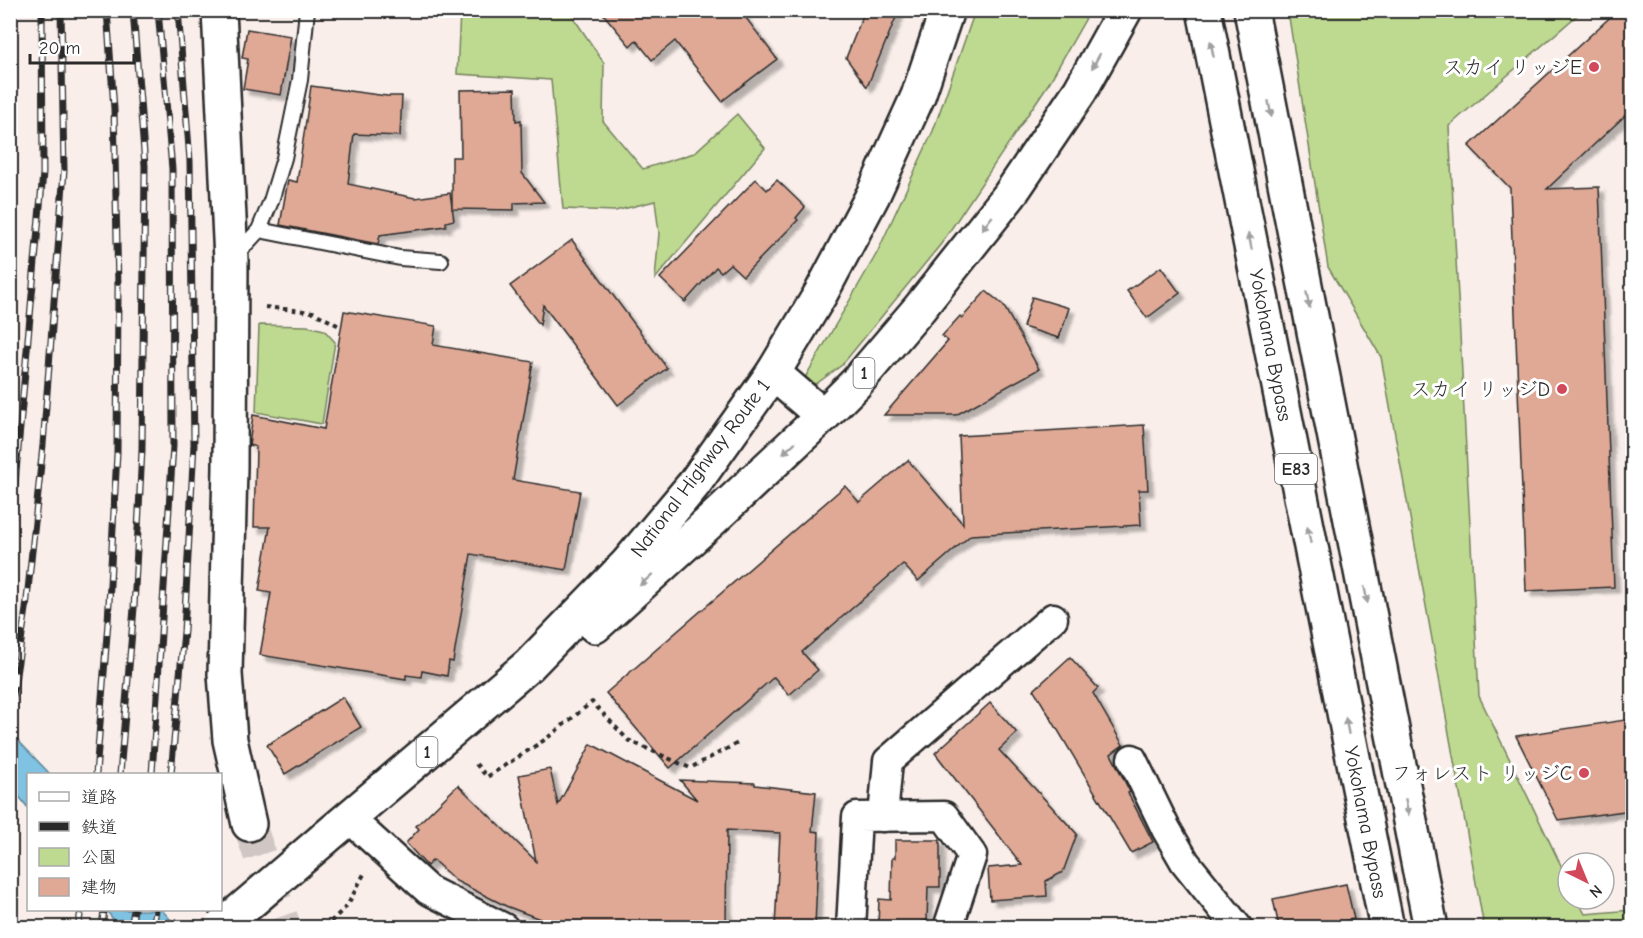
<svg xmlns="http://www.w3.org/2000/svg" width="1643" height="938" font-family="'Comic Neue','Klee One',sans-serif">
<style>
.green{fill:#bed990;stroke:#74825e;stroke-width:1.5}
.water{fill:#80c2e1;stroke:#5e8698;stroke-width:1.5}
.building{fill:#dfa996;stroke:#2b2b2b;stroke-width:1.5;filter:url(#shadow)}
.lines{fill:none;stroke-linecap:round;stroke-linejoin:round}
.tertiary-tunnel{stroke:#d0c7c4;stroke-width:33;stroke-dasharray:33 16;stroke-linecap:butt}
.service-casing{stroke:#2b2b2b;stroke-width:18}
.minor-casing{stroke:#2b2b2b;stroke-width:33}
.tertiary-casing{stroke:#2b2b2b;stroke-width:38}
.trunk-casing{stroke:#2b2b2b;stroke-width:38}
.path{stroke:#2b2b2b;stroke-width:4;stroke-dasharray:4.5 4.5;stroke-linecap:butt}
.service{stroke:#fff;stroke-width:14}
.minor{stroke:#fff;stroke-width:28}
.tertiary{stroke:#fff;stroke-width:33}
.trunk{stroke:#fff;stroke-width:33}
.rail-casing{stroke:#2b2b2b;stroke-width:7}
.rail{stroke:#fff;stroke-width:4.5;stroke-dasharray:14;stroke-linecap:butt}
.trunk-bridge-casing{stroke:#2b2b2b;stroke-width:38;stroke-linecap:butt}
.trunk-bridge{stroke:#fff;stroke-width:33}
.oneway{fill:#a0a0a0}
.poi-dot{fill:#d1495b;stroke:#fff;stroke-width:2}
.labels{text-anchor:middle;stroke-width:6;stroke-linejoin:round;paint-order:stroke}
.shield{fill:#fff;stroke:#6b6b6b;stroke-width:1.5}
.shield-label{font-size:18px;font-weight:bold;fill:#2b2b2b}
.poi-label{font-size:20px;fill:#2b2b2b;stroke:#fff;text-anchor:end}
.street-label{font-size:20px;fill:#2b2b2b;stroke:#fff}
</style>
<defs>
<filter id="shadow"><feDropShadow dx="5.5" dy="5.5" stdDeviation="1.5" flood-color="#0004"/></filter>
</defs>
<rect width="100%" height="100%" fill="#f9eeea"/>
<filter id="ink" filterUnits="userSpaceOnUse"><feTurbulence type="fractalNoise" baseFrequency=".0167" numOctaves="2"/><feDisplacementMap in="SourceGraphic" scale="12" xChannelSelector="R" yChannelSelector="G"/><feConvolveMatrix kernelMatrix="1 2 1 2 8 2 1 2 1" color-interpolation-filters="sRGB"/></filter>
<g filter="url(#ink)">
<g class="green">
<path d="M460,11H569L604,63L603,121L643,169L694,153L737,114L765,148L655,279L659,233L655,201L615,211L563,209L551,80L457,74Z"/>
<path d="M975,11H1090L1049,83L941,244L842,365L816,384L807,381L806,376L877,253L933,131Z"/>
<path d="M1288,11H1582L1449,126L1479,696L1568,880V899H1577L1585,914L1632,910V927H1484L1381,357L1328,267Z"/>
<path d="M259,325L307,326L324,330L335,342L322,424L256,412Z"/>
</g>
<g class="water">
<path d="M10,732L50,774H28V808L11,786Z"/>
<path d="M106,910H162L177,927H119Z"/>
</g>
<g class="building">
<path d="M600,10H740L777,59L722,101L675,41L652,60L636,40L630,46Z"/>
<path d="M865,10H899L867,87L846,58Z"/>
<path d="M1618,10L1632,24V109L1547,189L1599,187L1614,587L1526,591L1510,188L1469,146Z"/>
<path d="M247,29L291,36L281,95L243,89L248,59L242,58Z"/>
<path d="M311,86L387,96H402L400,136L354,134L348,184L415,198L450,193L454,220L446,222V226L380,235L378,244L280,225L288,180L297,182Z"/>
<path d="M515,89L516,121L521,120L522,173L544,202L514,203V210L452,209V157H461L460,90Z"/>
<path d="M756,179L767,190L777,180L805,207L796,218L798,220L743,276L730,264L721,272L716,267L685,302L660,278Z"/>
<path d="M572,240L667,368L618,405L543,305L540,325L510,286Z"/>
<path d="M1161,267L1180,293L1147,318L1127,291Z"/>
<path d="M986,291L1003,305L1039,369L956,415H884L948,341L942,336L960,316L962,318Z"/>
<path d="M1032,297L1069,308L1059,338L1023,327Z"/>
<path d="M344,311L436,326L433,345L533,362L513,480L580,491L566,570L471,554L453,662L449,661L447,676L422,671L421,677L406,675V679L260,655L271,593L259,591L270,527H254L256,447L249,445L253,415L324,429Z"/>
<path d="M1144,425L1148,490H1139L1141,525L971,535L918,581L903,564L802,652L818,670L789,695L774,677L670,768L606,693L845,486L859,502L908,460L963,524L959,436Z"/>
<path d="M1070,657L1098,688L1093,693L1123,745L1111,754L1130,792L1128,793L1153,842L1131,853L1034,690Z"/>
<path d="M343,697L361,727L285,774L267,745Z"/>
<path d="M990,703L1017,733L999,750L1077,834L1063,872L1046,881L1047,896L990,900L988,868L1022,865L935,753Z"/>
<path d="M1632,719V810L1558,820L1516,736Z"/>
<path d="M591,744L697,800L680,780L755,783V785L816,792L812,831L819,832L815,927H775L780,833L727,830L726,927H561L506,906L456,881L433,860L427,866L406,843L419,829L416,826L458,785L536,861L519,775L550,769L558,805Z"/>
<path d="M895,840H940V887H928L927,921H923V927H878L879,899L891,900L892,858H895Z"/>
<path d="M1346,884L1354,919L1313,927H1279L1273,899Z"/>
</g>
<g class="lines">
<path class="tertiary-tunnel" d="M249,824L285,928"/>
<g class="service-casing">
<g id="service">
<path d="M259,230L400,258L441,261"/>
<path d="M234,257L259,230L271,201L284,158L300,80L307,10"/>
</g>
</g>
<g class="minor-casing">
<g id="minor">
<path d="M1132,759L1166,829L1185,862L1238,928"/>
<path d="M883,817L888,761L1053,618"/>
<path d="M349,818L428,890L504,928"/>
<path d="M851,928L857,817L944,816L972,855L948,928"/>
</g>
</g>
<g class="tertiary-casing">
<path id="tertiary" d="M219,10L231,260L230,467L225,674L230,740L249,824"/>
</g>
<g class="trunk-casing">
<g id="trunk">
<path d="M1204,10L1387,928"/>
<path d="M1251,10L1431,928"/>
<path d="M773,373L823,416"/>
<path d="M595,626L713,519L823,416L856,383L919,309L1009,196L1080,91L1125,10"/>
<path d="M324,839L529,665L627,564L694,484L773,373L821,293L873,195L918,96L947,10"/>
</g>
</g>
<g class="path">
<path d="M265,307L313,312L341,327"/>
<path d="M476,764L487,777L546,739L592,702L628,740L690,768L738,743"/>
<path d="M324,928L347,906L364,874"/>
</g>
<use href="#service" class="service"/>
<use href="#minor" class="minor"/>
<use href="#tertiary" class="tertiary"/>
<use href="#trunk" class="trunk"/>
<g class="rail-casing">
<g id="rail">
<path d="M10,538L43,173L42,10"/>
<path d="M10,714L26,609L43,445L64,171L61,10"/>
<path d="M96,774L108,622L117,453L118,287L114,109L107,10"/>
<path d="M120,774L134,608L142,450L145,166L133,10"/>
<path d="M152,774L173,446L172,169L158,10"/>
<path d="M171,774L184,631L194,444L190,161L178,10"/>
<path d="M78,928L81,910"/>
<path d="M102,928L104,910"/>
<path d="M131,928L134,910"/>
<path d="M153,928L156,910"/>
</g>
</g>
<use href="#rail" class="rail"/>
<g class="trunk-bridge-casing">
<path id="trunk-bridge" d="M220,928L324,839"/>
</g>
<use href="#trunk-bridge" class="trunk-bridge"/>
</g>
<defs><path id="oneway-solid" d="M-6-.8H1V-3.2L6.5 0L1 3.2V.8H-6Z" transform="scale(1.5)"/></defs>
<g class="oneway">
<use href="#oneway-solid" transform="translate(1212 49) rotate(-101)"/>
<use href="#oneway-solid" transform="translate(1096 61) rotate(119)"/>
<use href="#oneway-solid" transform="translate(1270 109) rotate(79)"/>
<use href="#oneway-solid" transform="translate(987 223) rotate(129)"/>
<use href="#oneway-solid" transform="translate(1250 241) rotate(-101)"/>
<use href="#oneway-solid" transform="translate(1308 300) rotate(79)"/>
<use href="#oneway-solid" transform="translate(789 448) rotate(137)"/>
<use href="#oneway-solid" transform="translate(1309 535) rotate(-101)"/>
<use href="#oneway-solid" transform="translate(646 580) rotate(138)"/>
<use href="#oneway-solid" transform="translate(1366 595) rotate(79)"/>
<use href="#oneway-solid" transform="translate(1347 726) rotate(-101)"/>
<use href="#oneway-solid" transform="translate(1407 807) rotate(79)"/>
</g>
</g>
<g class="poi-dot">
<circle cx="1594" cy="67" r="6"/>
<circle cx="1562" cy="389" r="6"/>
<circle cx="1584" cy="773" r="6"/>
</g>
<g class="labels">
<g class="shield">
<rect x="853.5" y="358" width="21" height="30" rx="4.5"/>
<rect x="1275" y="454" width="42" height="30" rx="4.5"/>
<rect x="416.5" y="737" width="21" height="30" rx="4.5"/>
</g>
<g class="shield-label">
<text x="864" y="379">1</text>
<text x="1296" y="475">E83</text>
<text x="427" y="758">1</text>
</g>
<g class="poi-label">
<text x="1582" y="74">スカイ リッジE</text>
<text x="1550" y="396">スカイ リッジD</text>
<text x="1572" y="780">フォレスト リッジC</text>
</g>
<g class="street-label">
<text transform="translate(1271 345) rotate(79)" y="7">Yokohama Bypass</text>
<text transform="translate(700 468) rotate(-53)" y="7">National Highway Route 1</text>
<text transform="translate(1366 822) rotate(79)" y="7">Yokohama Bypass</text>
</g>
</g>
<rect width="1643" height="938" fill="none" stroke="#fff" stroke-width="36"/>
<rect x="18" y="18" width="1607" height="902" fill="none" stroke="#2b2b2b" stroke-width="2" filter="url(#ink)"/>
<rect x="27" y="773" width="195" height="138" fill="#ffffff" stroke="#aaaaaa" stroke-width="1.5"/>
<rect x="39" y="792" width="30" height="9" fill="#ffffff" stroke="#aaaaaa" stroke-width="1.5"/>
<text x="81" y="803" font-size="18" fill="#2b2b2b">道路</text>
<rect x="39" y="822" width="30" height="9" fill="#2b2b2b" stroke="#aaaaaa" stroke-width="1.5"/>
<text x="81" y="833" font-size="18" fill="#2b2b2b">鉄道</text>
<rect x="39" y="848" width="30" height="18" fill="#bed990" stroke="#aaaaaa" stroke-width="1.5"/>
<text x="81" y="863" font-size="18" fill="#2b2b2b">公園</text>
<rect x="39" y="878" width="30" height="18" fill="#dfa996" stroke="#aaaaaa" stroke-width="1.5"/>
<text x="81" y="893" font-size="18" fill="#2b2b2b">建物</text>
<g transform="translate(1586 881) rotate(137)"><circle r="28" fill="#ffffff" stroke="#aaaaaa" stroke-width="1.5"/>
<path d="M0-4.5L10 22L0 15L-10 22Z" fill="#d1495b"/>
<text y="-9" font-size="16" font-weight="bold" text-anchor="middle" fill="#2b2b2b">N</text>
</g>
<path d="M30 54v9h104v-9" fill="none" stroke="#2b2b2b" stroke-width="3"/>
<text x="39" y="54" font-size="18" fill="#2b2b2b" stroke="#ffffff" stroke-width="4.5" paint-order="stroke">20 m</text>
</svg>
